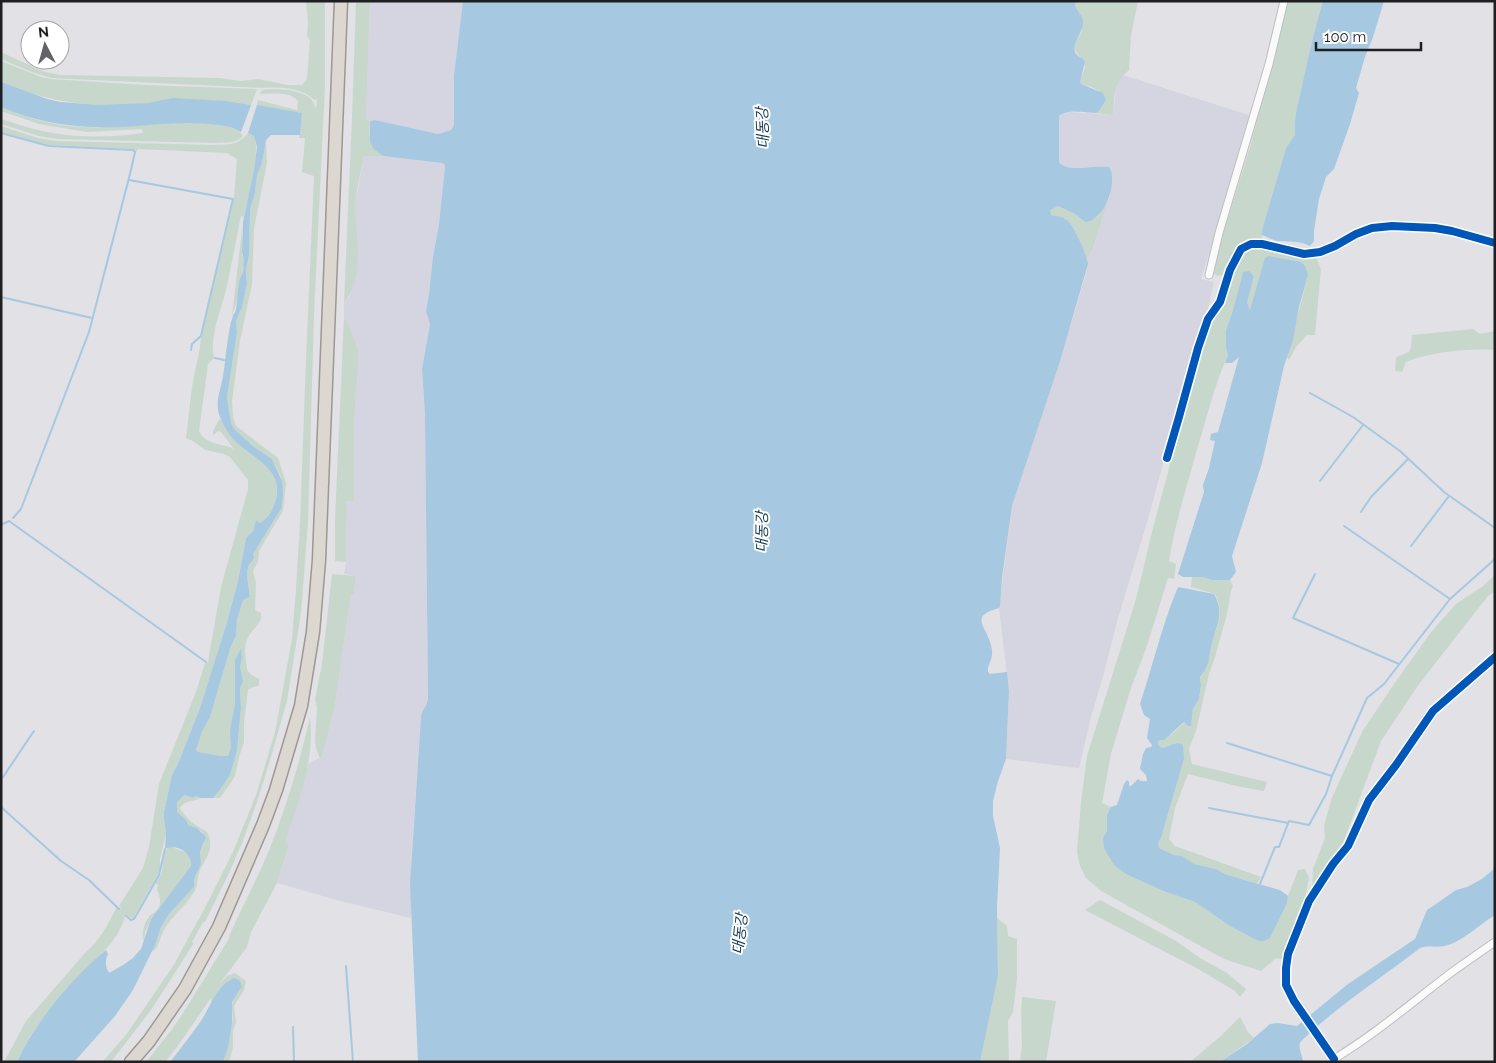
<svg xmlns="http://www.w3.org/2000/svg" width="1496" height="1063" font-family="Raleway,'Noto Sans KR',sans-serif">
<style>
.built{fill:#d5d5e1}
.green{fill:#c8d7cc}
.water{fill:#a6c8e1}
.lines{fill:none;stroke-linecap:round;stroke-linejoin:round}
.stream{stroke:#a6c8e1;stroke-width:2}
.minor-casing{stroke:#bebec2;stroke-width:9}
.trunk-casing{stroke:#9d9891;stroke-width:15}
.minor{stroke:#fafafb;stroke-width:7}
.trunk{stroke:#dcd7d1;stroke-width:12}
.cycleway-casing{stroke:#fff;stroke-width:11}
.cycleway{stroke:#0057b8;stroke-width:8}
.labels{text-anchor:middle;stroke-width:4;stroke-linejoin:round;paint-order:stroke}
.water-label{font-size:15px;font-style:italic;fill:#163d54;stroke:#fff}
</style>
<rect width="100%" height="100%" fill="#e1e1e6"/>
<g class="built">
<path d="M370,1H463L454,75V125L451,130L438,134L375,120L370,121L366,119Z"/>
<path d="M1123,75L1252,116L1201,279L1214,282L1207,313L1200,330L1191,358L1149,516L1118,618L1104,673L1091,717L1079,768L1006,759L1009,691L999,608L1012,506L1075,311L1087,270V259L1093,248L1109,198L1113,178L1104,166L1068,169L1062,166L1059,162L1058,154L1059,116L1064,113L1069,112L1113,115L1117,83Z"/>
<path d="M364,155L383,156L442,163L444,164L445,167L439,224L433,257L429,294L426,311L430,324L422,369L425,414L428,697L427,706L422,712L421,717L411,863V918L340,901L277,883L289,845L286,840L309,763L322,757L335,706L351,593L354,594L356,576L344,574L346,562L347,501H354V423L358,368V349L349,325L344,317V303L350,296L356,275V201Z"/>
</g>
<g class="green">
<path d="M306,1H325V86L314,315L308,522L301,613L287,701L269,764L258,799L242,843L229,873L205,922H203L192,942L194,943L151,1010L111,1062H102L126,1035L175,963L186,942L205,908L233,852L256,795L275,732L292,639L296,589L300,523L306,360L314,176L302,172L305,138H299L302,114L257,105L258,100L297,110L298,101C290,91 272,94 260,94L262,90C275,88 300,89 310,98C313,101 315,105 316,109L317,99L314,100C302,87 278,87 262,88L51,78L32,72L1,59V52L42,71L60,75L219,78L241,81L258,79L288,85H302L307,79L310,40L307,36L308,23Z"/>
<path d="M356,1H370L366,119L370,121C369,139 369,144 383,156H364C361,171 357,186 356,202C354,234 367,276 344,303L352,118Z"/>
<path d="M1077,1H1138L1131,36L1129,70C1113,83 1115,95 1113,115L1096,113L1099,111L1106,100C1101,89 1092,87 1081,84L1080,82C1081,77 1084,72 1085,67C1086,58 1075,56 1075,47C1075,41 1081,36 1082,29C1085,17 1077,14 1075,4Z"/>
<path d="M1287,1H1323C1315,28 1309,54 1303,81C1300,98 1293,118 1295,135L1286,148L1262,230V241H1245L1236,250L1224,275L1218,276L1214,274V270L1218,250L1251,144Z"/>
<path d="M1,61L41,77L51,79L146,85L257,89L251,105C223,99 189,100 159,102C139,103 118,107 98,105C63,103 33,96 1,82Z"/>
<path d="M1,107C23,116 47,124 71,126C82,127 94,128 106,127C130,126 232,113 243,136C236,144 224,142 214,143L57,139L39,136L1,124V119C15,123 28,128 42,131C74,138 111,138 143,133L142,129L87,132L39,124L1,111Z"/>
<path d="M1,126L38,138L57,141L214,145C230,144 237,146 248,133L254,136C261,154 248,196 244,217L241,216C236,239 232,263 227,286C222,308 209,336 214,358L208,364L199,431C205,445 222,443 234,449L221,432L218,431L213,435V431L220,418C226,431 236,442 247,451C253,456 260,460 266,465C278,475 279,491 274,505C271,513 268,518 260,523L256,520L253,531L246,538L238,581L227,622L200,708L178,764L172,775L164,812V819L166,834L160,859V871L133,918L125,916C118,944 91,962 72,983C50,1007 30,1033 17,1062H4L26,1021L85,953C100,940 108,925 116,908L120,909L121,908L119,906L143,868L149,847L159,784L196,692L205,663L208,662L221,587L248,489V480L230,457L224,454L205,450L193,441L186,438C189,418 190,396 194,376C197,361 200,352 201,337L234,198L237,159L227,153L138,149L136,153L133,149L49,145L1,132Z"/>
<path d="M266,140L267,163L254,228L252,284L240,341L232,401L233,417L236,426L278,458L286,483L283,511L266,539L259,551L258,562L253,571L256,583L255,610L261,613C263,624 251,629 247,640C244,648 245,654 246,661C247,673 248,673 259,679V686L253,687L248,690L244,723V742L239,757L235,776L232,781L220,798H213L219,791L230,775L237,751L241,708L240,689L243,681L240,667L242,657L241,649L235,660V704L231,730V748L228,756H221L197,752L196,750L201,731L210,717L231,646L236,636L237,620L243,600L250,597C249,587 245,575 249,566C251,561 253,560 253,554L281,509V477L272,459L254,447L234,429L231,423L227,397L237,333L236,321L242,307L247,284L246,274L247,264L249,255L250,210L255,193L257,175L262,163Z"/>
<path d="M1109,198L1093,248L1087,259L1070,224L1066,219L1051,215L1050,213V209L1058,206L1075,214L1085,222L1098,217Z"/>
<path d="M242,230V255L244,261L243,265C244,269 235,311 232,316Z"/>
<path d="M1254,247L1317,259L1321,269L1315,335H1307L1296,347L1289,360L1287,357L1308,275L1250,311L1247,303L1254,276L1243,272L1233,310L1226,330V348L1228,355C1214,386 1206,420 1196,453C1186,489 1175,524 1169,561L1176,564L1174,579L1168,578L1147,646L1131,688L1111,754L1102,803L1111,807L1107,815V831L1151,884L1166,892L1195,902L1230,926L1258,941L1287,903L1288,896L1298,870L1305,869L1309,878L1304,904L1282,959L1276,958L1261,971L1224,959L1101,891L1086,878L1080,866L1077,852L1081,802L1087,756L1136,599L1153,528L1206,331L1213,315L1224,303L1236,264L1245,250Z"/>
<path d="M344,317L349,325L358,349V369L354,423V501H347L346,562L335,561V519Z"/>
<path d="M1473,329L1480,334L1495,331V350C1469,348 1430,352 1406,362L1402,372L1395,371L1396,357L1409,352L1411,347L1412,335Z"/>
<path d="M332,574L356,576L354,594H351L335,706L322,757L320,759L316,748L315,740L317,708L315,699L322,664Z"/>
<path d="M1495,575V591L1488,596L1419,684L1381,741L1343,843L1312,887L1313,869L1325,838L1324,826L1331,800L1362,732L1394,684L1432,631L1456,604L1483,586Z"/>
<path d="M1192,576L1202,577L1212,580H1230L1233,586L1231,591L1227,614L1215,657L1209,674L1196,731L1189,749L1192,764L1267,782L1264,791L1241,787L1188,774L1175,808L1169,839L1175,846L1261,877L1257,884L1225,874L1216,869L1194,864L1182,857L1174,855L1159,848L1158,843L1161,838L1184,759L1175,743L1168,747L1162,748L1158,745L1159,740L1173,733L1185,722L1191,725L1193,709L1199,699L1201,685L1200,677C1210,664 1208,662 1211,648C1215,627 1226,616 1215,594L1191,587Z"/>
<path d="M310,718C315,761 299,799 286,840L289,845L277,883L251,932L247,947L220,983L227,976L235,973L246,981L244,990L234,1006L236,1022L233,1031V1047L229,1062H223C228,1049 230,1037 232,1024C235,1008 226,1007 240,990L230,979L223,987L211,1003V998L177,1047L165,1062H146L173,1028L188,1005L230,937L229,936C242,908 256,881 268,853C286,809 299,764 310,718Z"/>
<path d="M183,795L193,798L196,796L200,798C193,803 184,799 180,809L191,822L207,832C217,852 201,861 198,877C197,884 197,889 192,895C185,906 175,914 167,925C160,933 161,946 152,952L161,927L169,914L194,887V879L201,864L200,852L204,844L202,831L188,825L177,812V802Z"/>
<path d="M169,846L187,853L192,861L191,866L151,919L145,932L144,941C141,934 144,923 149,917C151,914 151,915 155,912C162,906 161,898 157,890L158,885L155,883C158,879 161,876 162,871C164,862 162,854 169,846Z"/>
<path d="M1100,900L1176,941L1200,958L1227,973L1246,989L1240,997L1235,991L1200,970L1085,910Z"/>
<path d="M997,918L1007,926L1008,936L1017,939V979L1013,1012L1008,1021L1009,1062H980L998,976Z"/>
<path d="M1022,997L1056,1001L1046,1062H1020L1022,1043L1021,1014Z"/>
<path d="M1240,1017L1248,1032L1254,1038L1220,1062H1190L1221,1036Z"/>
</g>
<g class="water">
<path d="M463,1H1077L1075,4C1076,11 1083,15 1083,22C1084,32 1070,45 1076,54C1079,57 1083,58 1085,62L1080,82L1081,84L1103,93L1106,100L1099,111L1096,113C1085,113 1069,108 1059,116V162C1068,174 1094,164 1109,167C1119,181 1104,222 1085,222L1075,214L1058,206L1050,210L1051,215C1056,216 1063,217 1067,220C1074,226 1087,255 1088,264L1060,361L1012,506L1002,578L1000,606L999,608C966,617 989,627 992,650C993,661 987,664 988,672L990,674L1007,672L1009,691L1006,759L998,781L993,801V816L1000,848L997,907L998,976L980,1062H418L410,884L421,717C422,708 427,709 428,697L425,414L422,369L430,324L426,311L429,294L433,257L439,224L445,167L444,164L442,163L383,156L374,149L370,142V121L375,120L438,134L451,130L454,125V75Z"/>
<path d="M1323,1H1384L1373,37L1365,57L1356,88L1359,93L1350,124L1334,169L1326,177L1319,199L1314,231V241L1310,246C1297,240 1291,242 1278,241C1273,240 1267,237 1262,235V230L1286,148L1295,135C1293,117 1300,98 1303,81C1309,54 1315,27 1323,1Z"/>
<path d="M1,82L47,99L60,102L99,105L148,103L173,98L226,101L251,105L241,132C231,126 221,125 209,124C170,120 132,129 94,127C62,126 31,120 1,107Z"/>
<path d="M257,105L302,113L300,135H271L266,140L262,163L257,175L255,193L250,210L249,255L247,264L246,274L247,284L242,307L236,321L237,333L227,397L231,423L234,429L254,447L272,459L282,481L283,495L281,509L253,554L254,557C253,560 251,563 249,565C245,575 249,587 250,597L243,600L237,620L236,636L231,646L210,717L202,731L196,750L198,752L221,756H228L231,748L230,730L235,704V660L241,648L242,657L240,667L243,681L240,689L241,708L237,751L230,775L219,791L213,798H200L196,796L193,798L184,795L177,802V812L186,820L188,825L197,828L206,837L200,852L201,864L194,879V887L169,914L161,927L155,945L133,990L115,1016L74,1062H17C35,1022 72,978 106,950L108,954C105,960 105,967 109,973L123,965L133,958L141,949L151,919L191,866C193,853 176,843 165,849L166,834L164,819V812L172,775L178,764L200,708L227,622L238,581L246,538L253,531L256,520L260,523C268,518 271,513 274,505C287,471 257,461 237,443C229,435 222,424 219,414C215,401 221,389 223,376C225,366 225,356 227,346C228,338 230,323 233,316C235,311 235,315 236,309C237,300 238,291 239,283C240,276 245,272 243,265L244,261L242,251L243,222L254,170L257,147L254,136L248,133Z"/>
<path d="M1268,256L1301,262L1305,266L1308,275L1299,307L1293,340L1284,366L1262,463L1232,556L1236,572L1230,580H1212L1202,577H1183L1178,574L1204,492L1203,485L1209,468L1215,441L1210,440L1211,434L1218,432L1239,357L1232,363H1225L1228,355L1226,348V330L1233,310L1243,272L1249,271L1254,276L1247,303L1250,310L1265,258Z"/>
<path d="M1178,587L1214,594C1226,615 1215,626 1211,648C1208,662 1210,664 1200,677L1201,685L1199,699L1193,709L1191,726H1188L1184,722L1164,740H1159L1158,745L1162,748C1170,747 1176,740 1183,745L1184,759L1161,838L1158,843L1159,848L1174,855L1182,856L1194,864L1216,869L1225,874L1244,880L1280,890L1288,896L1287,903L1270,938L1264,941H1258L1230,926L1195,902L1166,892L1126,874L1114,865L1104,848L1103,838L1107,831V815L1111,807L1117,805L1124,784L1127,780L1129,782V786H1131L1138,779L1141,781H1147L1146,775L1140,769L1143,754L1146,748L1151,747L1152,745L1147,738L1150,719L1144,715L1140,704C1153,665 1162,625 1178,587Z"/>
<path d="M1495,868V915C1480,924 1461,943 1444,946C1436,948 1428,945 1420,948C1385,975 1347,1000 1314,1029C1311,1033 1303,1038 1300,1043C1298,1047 1303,1057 1303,1062H1220L1247,1044L1270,1024L1278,1023L1297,1026L1348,984L1415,939L1427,910L1436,904L1456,890L1467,887L1482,879Z"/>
<path d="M234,978L239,980L242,986L232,1002V1024L228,1048L223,1062H170C181,1048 191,1035 201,1021C210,1007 218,984 234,978Z"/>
</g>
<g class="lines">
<g class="stream">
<path d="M1,133L49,146L133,150L135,152L130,174L89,332L21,509L13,518"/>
<path d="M129,180L233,199L201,336L192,344L191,350"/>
<path d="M1,297L92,318"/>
<path d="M215,358L224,360"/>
<path d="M1310,393L1353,417L1400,451L1444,492L1495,528"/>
<path d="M1320,481L1363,425"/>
<path d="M1361,512L1371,497L1408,459"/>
<path d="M1,525L9,521L206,662"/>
<path d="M1344,526L1450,599"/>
<path d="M1411,546L1449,496"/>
<path d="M1315,574L1293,618L1399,664"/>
<path d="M1227,743L1332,776"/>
<path d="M1,780L34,731"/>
<path d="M1,807L61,861L89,880L119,909"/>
<path d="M1209,808L1288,823"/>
<path d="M1260,884L1275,847H1279L1289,821L1309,825L1326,794L1332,776L1367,698L1384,684L1450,599L1495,559"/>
<path d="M126,916L131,920L134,919L137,914L159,875L165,849"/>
<path d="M346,966L353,1062"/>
<path d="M293,1027L294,1062"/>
</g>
<g class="minor-casing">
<g id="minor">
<path d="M1209,275L1219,233L1269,64L1284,1"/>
<path d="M1167,458L1179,417L1198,348L1208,319L1220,302L1230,270L1241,249L1251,244H1262L1304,254L1320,252L1335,246L1356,234L1372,228L1392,226L1435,228L1452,231L1495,243"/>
<path d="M1334,1059L1294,1001L1286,985V968L1288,954L1309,901L1333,864L1348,846L1369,800L1396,765L1433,711L1495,657"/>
<path d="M1332,1062L1334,1059C1374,1035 1410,1004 1448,975C1463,964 1479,953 1495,942"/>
</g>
</g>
<g class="trunk-casing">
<path id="trunk" d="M131,1062L149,1041L185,989L219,927L263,825L276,790L301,706L313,632L319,560L341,1"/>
</g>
<use href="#minor" class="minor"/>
<use href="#trunk" class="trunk"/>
<g class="cycleway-casing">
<g id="cycleway">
<path d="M1167,458L1179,417L1198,348L1208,319L1220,302L1230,270L1241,249L1251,244H1262L1304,254L1320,252L1335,246L1356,234L1372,228L1392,226L1435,228L1452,231L1495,243"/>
<path d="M1334,1059L1294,1001L1286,985V968L1288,954L1309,901L1333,864L1348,846L1369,800L1396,765L1433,711L1495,657"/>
</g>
</g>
<use href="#cycleway" class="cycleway"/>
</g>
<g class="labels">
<g class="water-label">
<text transform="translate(763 128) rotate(-93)" y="5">대동강</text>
<text transform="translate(762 532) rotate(-89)" y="5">대동강</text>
<text transform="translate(740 934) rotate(-84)" y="5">대동강</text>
</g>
</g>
<rect width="1496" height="1063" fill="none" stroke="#1f1f22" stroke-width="5"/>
<g transform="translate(45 45) rotate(354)"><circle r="24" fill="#ffffff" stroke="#a5a5a7"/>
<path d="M0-4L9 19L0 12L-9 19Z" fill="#636367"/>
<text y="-8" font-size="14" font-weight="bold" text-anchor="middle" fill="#1f1f22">N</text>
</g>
<path d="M1316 42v8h105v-8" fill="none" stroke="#1f1f22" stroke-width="2.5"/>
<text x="1324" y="42" font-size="15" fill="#1f1f22" stroke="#ffffff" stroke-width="4" paint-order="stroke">100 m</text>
</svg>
